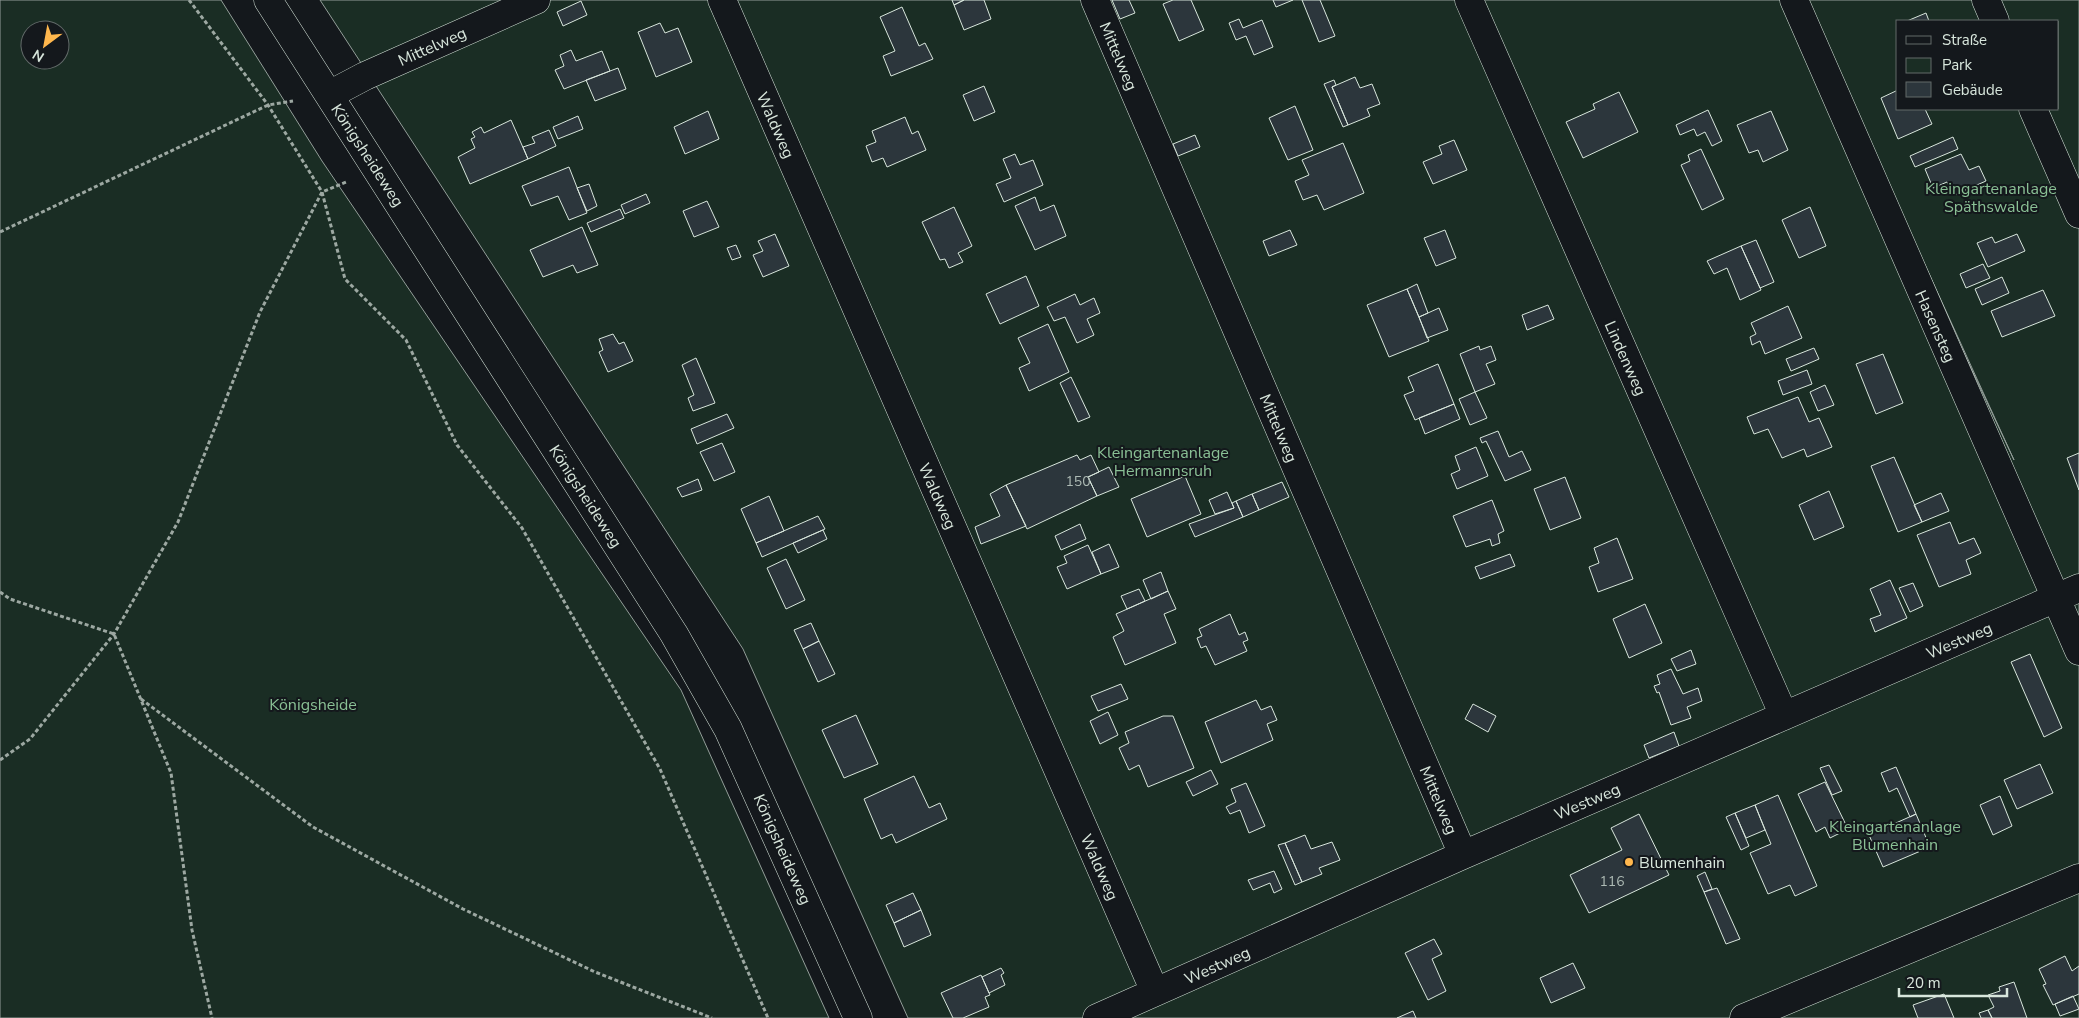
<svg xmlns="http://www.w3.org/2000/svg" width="2079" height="1018" font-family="'Nunito Sans',sans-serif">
	<rect width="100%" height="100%" fill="#14181c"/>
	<path fill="#1a2d24" stroke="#939e99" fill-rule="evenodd" d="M0,0H221L322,161L681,690L829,1018H0ZM30,30H60V60H30Z
		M320,0H1799L2014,460L1804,0H2079V1018H908L743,649ZM1898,21H2058V109H1898Z"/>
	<path fill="#2c363c" stroke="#d8e6dc" d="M952,0H964L954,5Z
		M964,0H984L991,19L964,30L954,5Z
		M1112,0H1129L1135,13L1120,19Z
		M1173,0H1191L1204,30L1179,41L1163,4Z
		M1273,0H1293L1276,7Z
		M1302,0H1320L1335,36L1319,42Z
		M581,1L587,15L563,26L557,12Z
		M902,7L919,46L925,43L933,59L891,76L883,56L895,51L880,17Z
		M1926,13L1929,21H1907Z
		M1239,19L1243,28L1262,20L1273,47L1254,55L1246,36L1236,40L1229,23Z
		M660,23L665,33L678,28L692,62L656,77L638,32Z
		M571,50L576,61L602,51L610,71L564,89L555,70L564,66L560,55Z
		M618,68L626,89L595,101L586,80Z
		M1355,77L1360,88L1372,84L1380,104L1367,109L1370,116L1348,125L1332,87Z
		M1334,80L1336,85L1332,87L1348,125L1343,127L1324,84Z
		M984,86L995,112L974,121L963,95Z
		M1898,90V109H1925L1932,124L1898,139L1881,98Z
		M1619,92L1638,132L1583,158L1566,122L1595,109L1593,104Z
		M1295,106L1313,150L1288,160L1269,118Z
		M1708,110L1722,141L1712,146L1705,132L1697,136L1694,129L1680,135L1676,125Z
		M708,111L719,139L685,154L674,127Z
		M1771,111L1788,150L1763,162L1758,150L1749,153L1737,125Z
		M578,116L583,129L558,139L553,127Z
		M905,117L912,134L918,131L926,150L887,167L883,158L872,162L866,146L876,142L872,131Z
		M511,120L528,159L470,184L458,157L475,148L471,139L475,137L472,132L481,127L484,133Z
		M549,130L556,146L528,159L523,147L535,143L532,137Z
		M1195,135L1200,147L1178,156L1173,144Z
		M1953,137L1958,149L1915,167L1910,156Z
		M1454,140L1467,170L1433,184L1423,162L1442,154L1439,146Z
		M1343,143L1364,193L1324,210L1317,195L1303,200L1295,181L1309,175L1302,160Z
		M1701,149L1724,199L1702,210L1681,165L1690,161L1688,155Z
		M1015,154L1020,165L1033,160L1043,185L1004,202L996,184L1011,178L1003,159Z
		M1961,154L1969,170L1979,166L1986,181L1954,195L1947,182L1933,188L1925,169Z
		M569,167L587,213L569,220L558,196L531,206L522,186Z
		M589,184L597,206L587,211L577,188Z
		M646,194L650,203L625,214L621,205Z
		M1035,197L1040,211L1054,205L1066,236L1035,250L1015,206Z
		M707,201L719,227L694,237L683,211Z
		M954,207L972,246L958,253L963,262L949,268L945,259L940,260L922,222Z
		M1810,207L1826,246L1799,258L1782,220Z
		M620,209L624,218L591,232L587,223Z
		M582,227L598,265L577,273L573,265L543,277L530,250Z
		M1290,230L1297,245L1269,256L1263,241Z
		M1445,230L1456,258L1436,266L1424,238Z
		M775,234L789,266L763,277L753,255L763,251L758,241Z
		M2017,234L2025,251L1988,267L1977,243L1992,237L1995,243Z
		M1756,240L1774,282L1760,288L1741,246Z
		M736,245L741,257L732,260L727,248Z
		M1741,246L1761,290L1740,300L1727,268L1714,274L1707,261Z
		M1983,264L1990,278L1966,288L1960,274Z
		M1026,276L1039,306L1000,324L986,294Z
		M2002,277L2009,293L1982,305L1975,289Z
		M1417,284L1428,313L1419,317L1407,289Z
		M1407,289L1429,341L1389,357L1367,305Z
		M2043,290L2055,316L2002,337L1991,311Z
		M1075,294L1080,305L1094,298L1100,313L1087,319L1094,335L1077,343L1065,317L1054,321L1047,307Z
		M1548,305L1554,319L1527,330L1522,315Z
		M1788,306L1802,338L1765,354L1760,341L1752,345L1750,337L1756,334L1751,323Z
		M1439,308L1448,330L1427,338L1419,317Z
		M1048,324L1069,372L1029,391L1019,368L1030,363L1018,338Z
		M613,334L619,344L624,342L633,361L608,372L599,352L603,350L599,339Z
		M1479,346L1480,350L1491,346L1496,360L1486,364L1495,384L1475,392L1460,354Z
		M1814,348L1819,359L1791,371L1786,359Z
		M1883,354L1903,403L1876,414L1856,364Z
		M696,358L715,403L693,411L688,398L694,395L682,365Z
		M1438,364L1454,404L1415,420L1404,395L1414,391L1408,377Z
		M1807,370L1812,384L1783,395L1778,381Z
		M1071,377L1090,417L1078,422L1060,383Z
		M1825,385L1834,405L1818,411L1810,392Z
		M1475,392L1487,418L1470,425L1459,399Z
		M1798,397L1809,422L1819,418L1832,447L1807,457L1804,449L1782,458L1768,429L1754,434L1747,417Z
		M1454,404L1460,419L1425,434L1419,418Z
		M727,414L734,428L697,444L691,429Z
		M1498,431L1509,457L1522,451L1531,470L1505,481L1486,441L1482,443L1480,438Z
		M722,443L735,472L714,481L700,452Z
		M1476,447L1488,476L1457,489L1451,474L1460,470L1455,456Z
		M2079,453V490L2067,458Z
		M1077,455L1080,460L1091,455L1099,472L1088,477L1097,496L1027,529L1006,485Z
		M1894,457L1922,522L1898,532L1871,466Z
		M1109,467L1119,487L1097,496L1088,477Z
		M1185,476L1201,514L1147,537L1131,499Z
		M1565,477L1581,518L1550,530L1534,489Z
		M698,479L702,490L682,497L677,488Z
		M1282,482L1289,497L1259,510L1252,494Z
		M1006,485L1026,526L981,544L975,527L1000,516L990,494Z
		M1829,491L1844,527L1814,540L1799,505Z
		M1227,492L1234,508L1215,514L1209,500Z
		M1941,493L1949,511L1922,522L1914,505Z
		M1252,494L1259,510L1243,517L1236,501Z
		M769,496L784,531L756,543L741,509Z
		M1492,500L1504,531L1498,534L1500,543L1492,546L1490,539L1466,547L1453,516Z
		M1236,501L1243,517L1195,537L1189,524L1234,508L1232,503Z
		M818,516L825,529L762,557L756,543Z
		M1950,522L1959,544L1974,538L1981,553L1966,560L1971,574L1939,587L1917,535Z
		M1080,524L1086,539L1061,550L1055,536Z
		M823,530L827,539L798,553L793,543Z
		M1617,538L1633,579L1598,592L1589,567L1599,563L1594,548Z
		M1109,544L1119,567L1101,574L1092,552Z
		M1088,545L1101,574L1067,589L1057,567L1067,563L1064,556Z
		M1510,554L1515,566L1480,579L1475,567Z
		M786,559L805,600L786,609L767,568Z
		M1161,572L1168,591L1151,599L1143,580Z
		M1890,580L1907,618L1875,632L1870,619L1881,615L1870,589Z
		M1913,583L1923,606L1910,612L1899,588Z
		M1139,589L1145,601L1127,609L1121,596Z
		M1168,591L1176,609L1164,614L1176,643L1125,665L1113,637L1124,631L1116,614Z
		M1645,604L1662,643L1629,658L1613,619Z
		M1230,614L1239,635L1245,632L1248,640L1243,642L1247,651L1215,665L1206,646L1201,648L1197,638L1202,636L1199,629Z
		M811,623L819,641L803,649L794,630Z
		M819,641L835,674L818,682L803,649Z
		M1691,650L1696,664L1677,671L1671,659Z
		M2030,654L2062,728L2044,737L2011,662Z
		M1671,669L1683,694L1698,688L1702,701L1687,707L1691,718L1671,725L1659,692L1657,693L1654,686L1660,684L1657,675Z
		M1121,684L1128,699L1098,711L1091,696Z
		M1256,700L1261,710L1271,706L1277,720L1267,724L1273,740L1221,763L1205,722Z
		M1473,704L1496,716L1488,732L1465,719Z
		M1108,712L1118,735L1100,744L1090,721Z
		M856,715L878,764L844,778L822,730Z
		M1163,716H1173L1194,768L1148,787L1139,765L1129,770L1119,748L1129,743L1125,732Z
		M1674,732L1679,746L1649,758L1644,745Z
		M2040,764L2053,793L2017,809L2004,780Z
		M1829,765L1842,791L1832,795L1820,768Z
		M1896,767L1916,814L1910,817L1897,788L1889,792L1881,773Z
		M1211,770L1218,784L1193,796L1186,782Z
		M914,776L929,808L940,803L947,819L896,843L892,834L881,839L864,799Z
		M1825,782L1848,829L1830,838L1825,827L1816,832L1798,794Z
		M1246,783L1265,826L1249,833L1240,810L1230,814L1226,807L1236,802L1231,789Z
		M1778,795L1817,886L1795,896L1790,885L1768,894L1750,853L1771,844L1755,805Z
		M2000,796L2012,826L1993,835L1980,805Z
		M1755,805L1765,830L1746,838L1735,813Z
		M1735,813L1749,846L1741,850L1726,817Z
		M1639,814L1669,875L1589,913L1570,875L1622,850L1611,828Z
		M1916,814L1930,847L1883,867L1869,835Z
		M1305,835L1311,849L1332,842L1340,860L1319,868L1322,874L1302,882L1285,843Z
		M1285,843L1302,882L1295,885L1278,845Z
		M1274,871L1282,889L1274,893L1270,883L1253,890L1248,880Z
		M1705,872L1712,889L1704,892L1697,876Z
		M1717,888L1740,939L1726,944L1704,892Z
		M913,893L921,910L894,923L886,905Z
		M921,910L931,935L904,947L894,923Z
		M1434,939L1442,954L1432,959L1446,991L1428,1000L1405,953Z
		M2065,956L2072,971L2079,966V994L2053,1005L2043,985L2046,984L2039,969Z
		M1573,963L1585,988L1551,1003L1540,978Z
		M1001,968L1004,973L1001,975L1005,985L989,993L982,977Z
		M981,975L990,995L985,997L989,1007L963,1018H953L941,993Z
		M2014,982L2027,1018H1992L1988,1010L1994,1007L1988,995L2000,991L1999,987Z
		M1944,994L1954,1018H1918L1913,1005Z
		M2073,996L2079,1009L2060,1016L2055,1004Z
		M1988,1010L1992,1018H1981L1979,1013Z
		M1413,1011L1416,1018H1397Z"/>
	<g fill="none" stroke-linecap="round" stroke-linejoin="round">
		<defs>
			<path id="minor" d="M268,0L674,634L728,729L858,1018
				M722,0L1155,992
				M1095,0L1463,855
				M1469,0L1784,716
				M1794,0L2079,651
				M1986,0L1995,21
				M329,95L365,76L536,0
				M2033,109L2079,214
				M1097,1018L1463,855L2079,588
				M1744,1018L2079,878"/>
		</defs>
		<use href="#minor" stroke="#d8e6dc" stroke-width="29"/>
		<path stroke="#9da8a2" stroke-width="3" stroke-dasharray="4 2.5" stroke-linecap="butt" d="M189,0L268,105L322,192L345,279L406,340L457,445L522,528L660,769L768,1018
			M0,232L268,105L293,101
			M0,592L10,599L114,634L171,773L192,930L212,1018
			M141,699L313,827L463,909L595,972L712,1018
			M0,760L30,739L114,634L178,522L260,312L322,192L346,182"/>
		<use href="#minor" stroke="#14181c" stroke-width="28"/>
	</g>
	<circle fill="#ffb74d" stroke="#14181c" stroke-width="2" cx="1629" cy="862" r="5"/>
	<g text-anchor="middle" stroke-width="4" stroke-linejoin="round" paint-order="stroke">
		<g font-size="14" fill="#adbab4">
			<text x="1078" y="486">150</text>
			<text x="1612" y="886">116</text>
		</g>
		<g font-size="16" fill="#d8e6dc" stroke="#14181c">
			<text transform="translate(432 46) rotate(-24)" y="6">Mittelweg</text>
			<text transform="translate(1119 56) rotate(67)" y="6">Mittelweg</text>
			<text transform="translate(776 125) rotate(66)" y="6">Waldweg</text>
			<text transform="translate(368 155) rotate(57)" y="6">Königsheideweg</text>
			<text transform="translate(1936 326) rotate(66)" y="6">Hasensteg</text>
			<text transform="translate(1626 358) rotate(66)" y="6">Lindenweg</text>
			<text transform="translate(1279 428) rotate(67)" y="6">Mittelweg</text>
			<text transform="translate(586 496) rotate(57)" y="6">Königsheideweg</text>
			<text transform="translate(938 496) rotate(66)" y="6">Waldweg</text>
			<text transform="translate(1959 640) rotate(-23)" y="6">Westweg</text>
			<text transform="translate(1439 800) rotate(67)" y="6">Mittelweg</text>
			<text transform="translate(1587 801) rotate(-23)" y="6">Westweg</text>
			<text transform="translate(783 849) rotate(66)" y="6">Königsheideweg</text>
			<text transform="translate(1100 867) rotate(66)" y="6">Waldweg</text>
			<text transform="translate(1217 965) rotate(-24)" y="6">Westweg</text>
		</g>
		<g font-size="16" fill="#8ac095" stroke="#14181c">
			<text x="1991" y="194">Kleingartenanlage<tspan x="1991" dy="18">Späthswalde</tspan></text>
			<text x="1163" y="458">Kleingartenanlage<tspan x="1163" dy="18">Hermannsruh</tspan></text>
			<text x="313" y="710">Königsheide</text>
			<text x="1895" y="832">Kleingartenanlage<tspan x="1895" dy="18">Blumenhain</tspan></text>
		</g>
		<g font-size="16" fill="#d8e6dc" stroke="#14181c" text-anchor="start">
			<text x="1639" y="868">Blumenhain</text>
		</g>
	</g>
	<rect x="1896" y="20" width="162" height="90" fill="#14181c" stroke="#626a69"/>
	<rect x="1906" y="36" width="25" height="8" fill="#14181c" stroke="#626a69"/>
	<text x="1942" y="45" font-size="15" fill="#d8e6dc">Straße</text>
	<rect x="1906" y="58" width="25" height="15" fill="#1a2d24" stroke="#626a69"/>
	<text x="1942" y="70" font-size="15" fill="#d8e6dc">Park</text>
	<rect x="1906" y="82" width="25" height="15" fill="#2c363c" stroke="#626a69"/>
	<text x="1942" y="95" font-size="15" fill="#d8e6dc">Gebäude</text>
	<g transform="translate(45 45) rotate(212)"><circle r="24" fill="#14181c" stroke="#626a69"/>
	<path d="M0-4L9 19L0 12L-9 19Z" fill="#ffb74d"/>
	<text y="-8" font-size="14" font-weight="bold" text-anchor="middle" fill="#d8e6dc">N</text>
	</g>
	<path d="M1899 988v8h108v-8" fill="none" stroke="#d8e6dc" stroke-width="2.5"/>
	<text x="1906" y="988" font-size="15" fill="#d8e6dc" stroke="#14181c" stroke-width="4" paint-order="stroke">20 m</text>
</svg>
